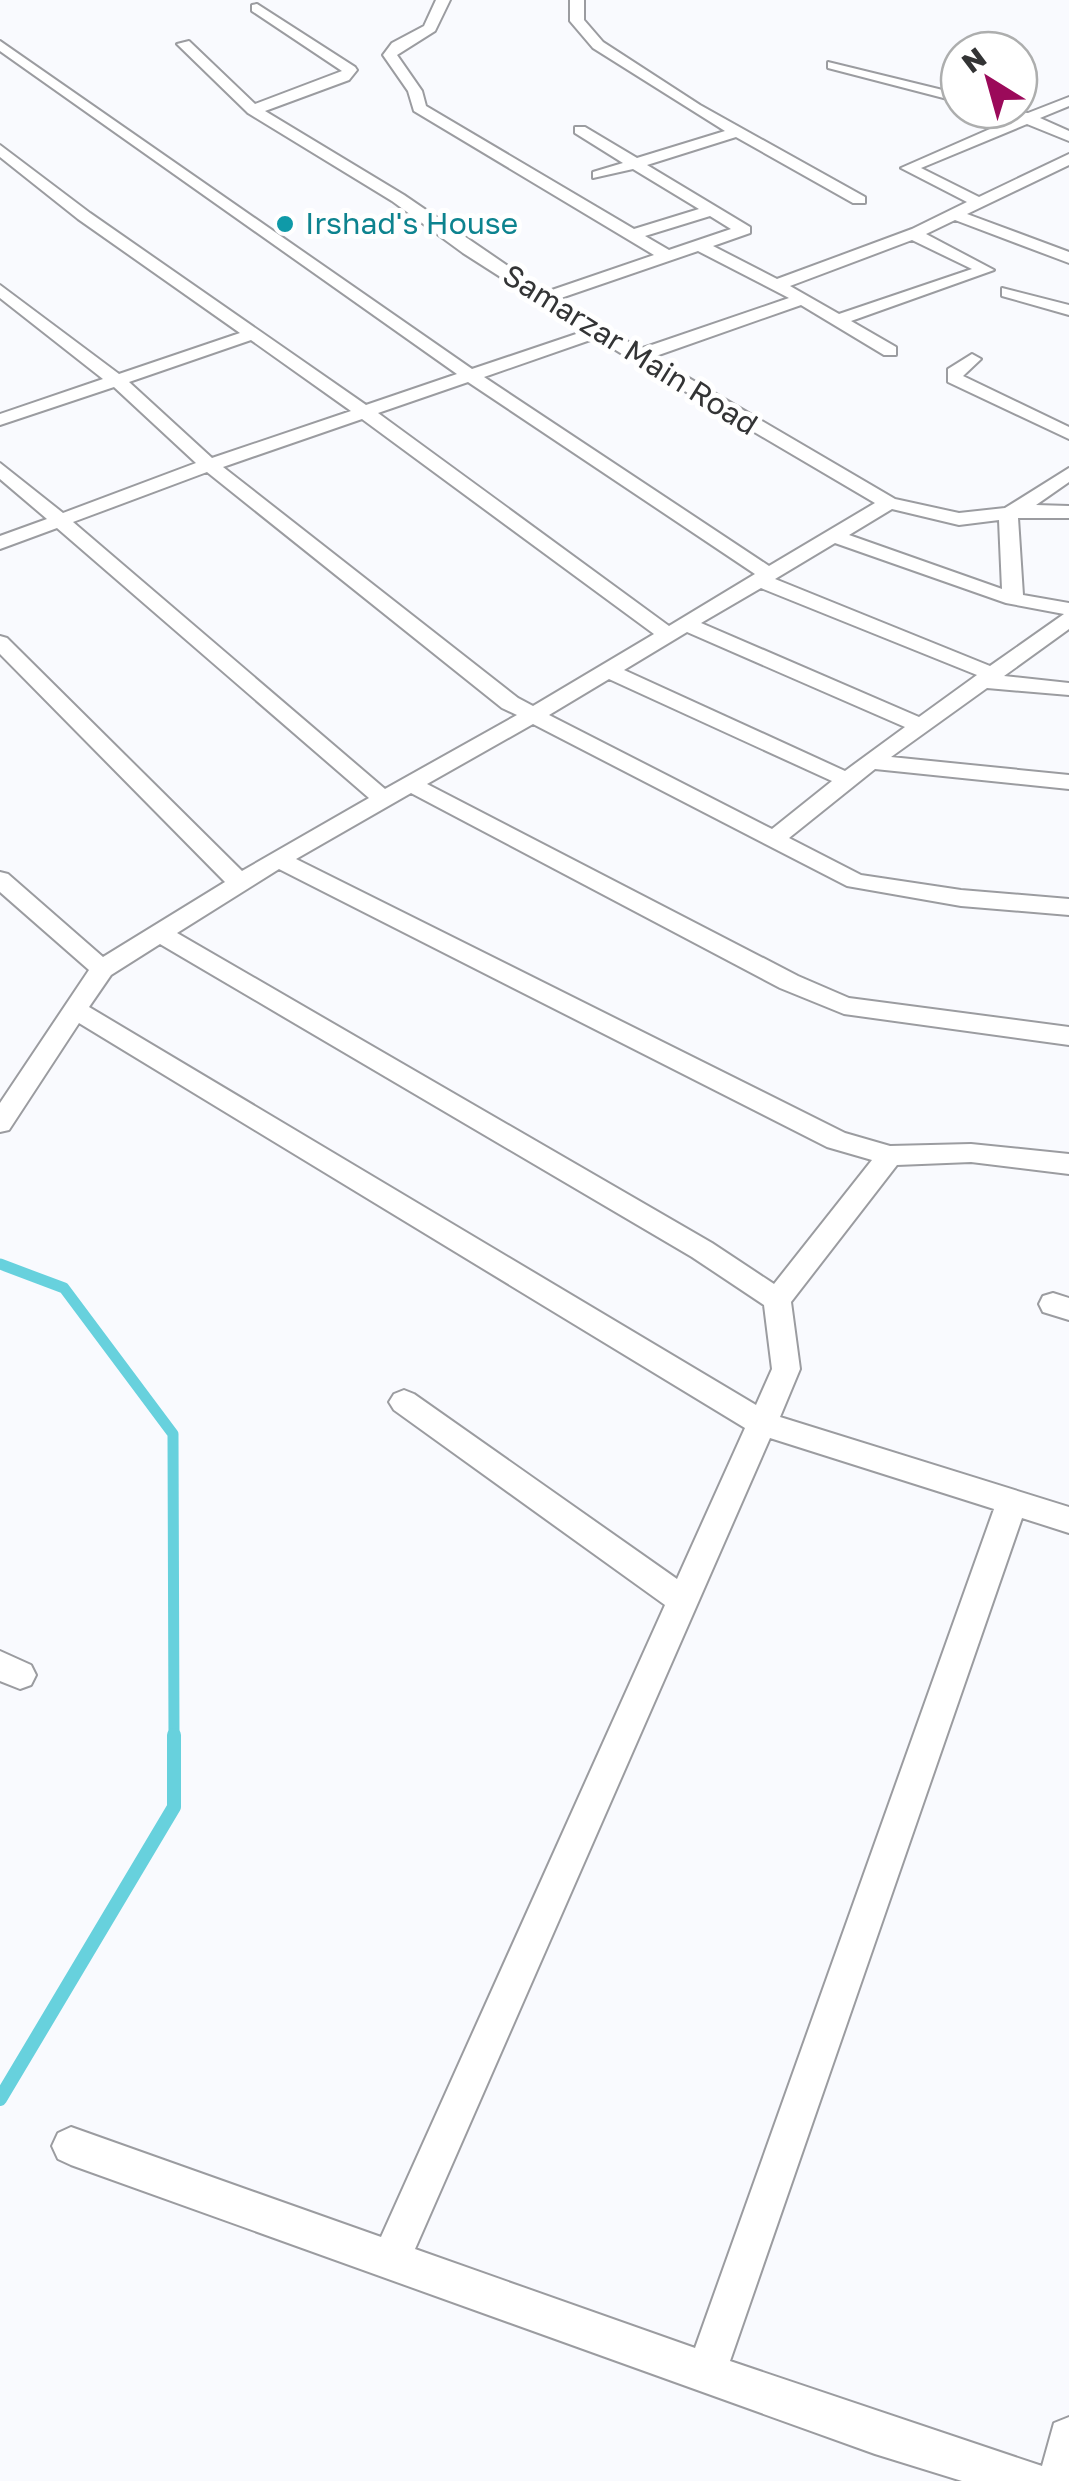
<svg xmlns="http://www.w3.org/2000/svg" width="1069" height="2481" font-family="'Golos Text',sans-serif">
	<rect width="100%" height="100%" fill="#f9fafe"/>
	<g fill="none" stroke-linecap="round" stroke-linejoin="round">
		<path stroke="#67d1dd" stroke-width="11" d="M0,1264L64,1288L173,1434L174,1738"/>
		<path stroke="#67d1dd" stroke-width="14" d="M0,2099L174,1807V1735"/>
		<defs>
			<path id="minor" d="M436,0H450L435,31L397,55L422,91L426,106L634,229L699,209L633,169L593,178V172L623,163L575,133V127H585L637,158L725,131L593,48L570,21V0H584V20L603,42L700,105L865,197V203H853L736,137L647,165L750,227V233L713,246L777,279L912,229L967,202L901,168L1015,118V112L1028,113L1069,97V106L1040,118L1069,131V141L1027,124L921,168L979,197L1069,154V165L967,214L1069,252V263L955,220L926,234L994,270L851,321L896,347V355H884L801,305L653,357L895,499L959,513L1005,508L1069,468V482L1036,505L1069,506V518H1018L1023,595L1069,603V629L1004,676L1069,683V695L987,688L891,757L1069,775V789L875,769L789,838L861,875L961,890L1069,899V915L961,906L847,886L533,724L427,784L798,976L849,998L1069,1027V1045L844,1014L780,988L411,793L296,859L845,1133L890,1146L971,1144L1069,1154V1174L971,1162L897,1165L791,1302L800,1369L780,1417L1069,1507V1533L1022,1518L730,2361L1042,2466L1054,2423L1069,2417V2481H962L875,2454L71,2165L58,2159L52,2146L58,2133L71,2127L381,2237L665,1605L394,1410L389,1402L394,1394L404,1390L414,1394L677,1579L745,1428L79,1023L9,1130L0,1132V1103L89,970L0,892V872L8,874L103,957L225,882L0,654V636L7,638L242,871L369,798L57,528L0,549V536L47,519L0,479V463L63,513L196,463L114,387L0,425V414L103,379L0,298V285L119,374L240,333L78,219L0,157V145L90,213L366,405L457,374L0,51V41L472,369L585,331L463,253L392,201L248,113L177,44L189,41L255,104L342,71L252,11V5L257,4L355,67L357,70L349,80L265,111L404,195L546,292L654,255L414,111L408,91L383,55L392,43L424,26ZM710,216L731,229L669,250L645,236ZM912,240L972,269L839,314L790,286ZM698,251L789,298L640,349L558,299ZM596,338L632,360L875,503L769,566L484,377ZM251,340L351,411L212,458L129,382ZM468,382L755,574L669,626L378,413ZM362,419L654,634L533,706L518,698L223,467ZM207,472L502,708L517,715L385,789L73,522ZM892,509L959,525L999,520L1002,589L849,535ZM835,543L1006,603L1064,614L990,666L775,579ZM761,588L977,675L919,717L701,623ZM687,632L905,727L845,771L624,670ZM609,679L832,781L772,829L549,715ZM279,869L827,1147L872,1160L774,1284L712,1243L177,933ZM160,944L692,1257L764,1305L772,1369L756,1405L89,1007L111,975ZM770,1438L994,1509L695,2348L415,2249Z
				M828,62L959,94V102L828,68Z
				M1002,288L1069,305V315L1002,296Z
				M972,354L981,359L963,376L1069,427V439L948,382V369Z
				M1053,1293L1069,1298V1320L1043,1312L1039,1304L1043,1296Z
				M0,1651L31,1665L36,1675L31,1685L20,1689L0,1681Z"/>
		</defs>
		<use href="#minor" stroke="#9b9ca0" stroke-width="4"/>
		<use href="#minor" fill="#fff" fill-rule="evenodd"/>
	</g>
	<circle fill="#0f9aa8" stroke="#fff" stroke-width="4" cx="285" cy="224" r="10"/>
	<g text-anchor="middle" stroke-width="10" stroke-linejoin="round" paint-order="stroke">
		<g font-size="30" fill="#0d838f" stroke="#fff" text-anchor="start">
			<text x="305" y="234">Irshad's House</text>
		</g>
		<g font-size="30" fill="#333435" stroke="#fff">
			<text transform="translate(630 350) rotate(32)" y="10">Samarzar Main Road</text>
		</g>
	</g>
	<g transform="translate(989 80) rotate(323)"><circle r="48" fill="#ffffff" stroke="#adaeae" stroke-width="2.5"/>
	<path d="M0-8L18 38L0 25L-18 38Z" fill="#9b0a5a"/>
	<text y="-15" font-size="28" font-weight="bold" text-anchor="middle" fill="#333435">N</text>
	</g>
</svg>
